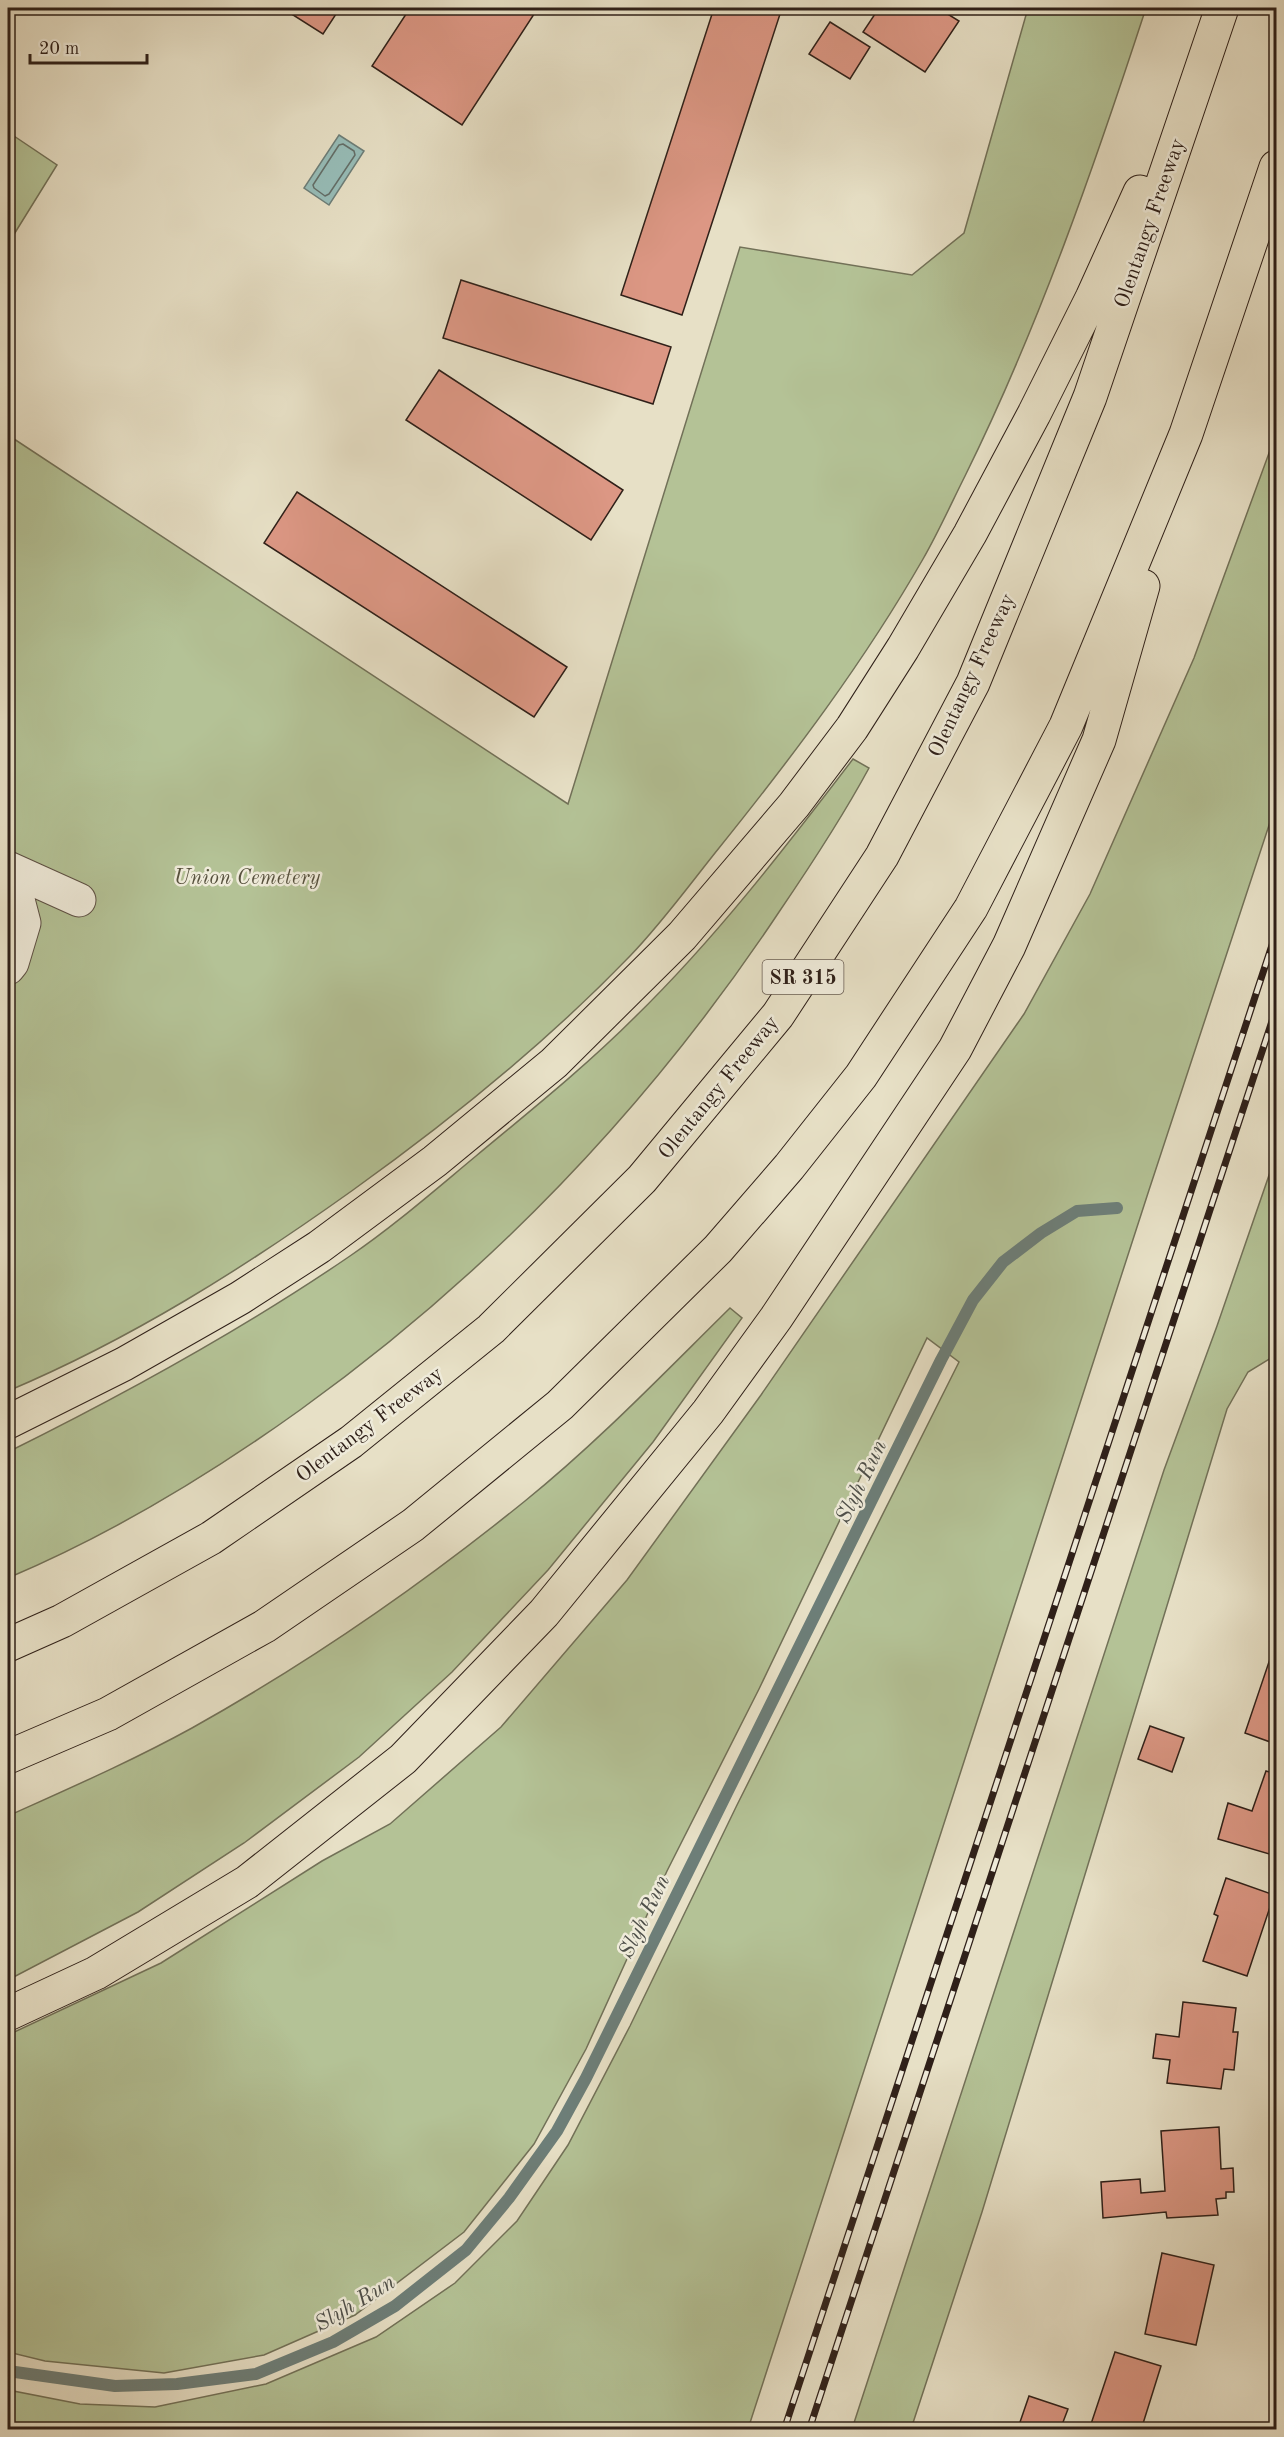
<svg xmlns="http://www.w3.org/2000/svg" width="1284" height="2437" font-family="'Old Standard TT',serif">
	<rect width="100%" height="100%" fill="#e7e0c6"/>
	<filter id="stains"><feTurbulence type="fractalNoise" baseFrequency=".00333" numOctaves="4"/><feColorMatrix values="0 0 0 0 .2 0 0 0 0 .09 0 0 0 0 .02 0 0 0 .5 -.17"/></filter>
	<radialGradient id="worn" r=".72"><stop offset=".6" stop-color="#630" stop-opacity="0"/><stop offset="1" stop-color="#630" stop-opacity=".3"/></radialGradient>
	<path fill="#b4c296" stroke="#727158" stroke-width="1.5" d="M1028,8H1146C1094,167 1039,326 965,476C951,504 938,533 923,559C864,662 793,756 719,848C690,884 662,923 630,956C546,1043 451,1120 353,1190C244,1268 131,1339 8,1391V435L568,804L740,247L912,275L964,233Z
		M8,132L57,165L8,244Z
		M1276,434V804L1149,1190L748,2429H8V2390L80,2404L155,2407L266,2384L376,2337L455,2283L517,2221L568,2145L630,2026L737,1805L959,1362L927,1338L759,1689L667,1871L586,2049L534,2144L464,2232L355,2315L264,2355L164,2373L45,2361L8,2352V2035L161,1963L322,1861L390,1824L501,1727L627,1580L761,1395L1024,1014L1090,894L1194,658Z
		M853,759L869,768C842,818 811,865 779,912C650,1106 489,1274 300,1410C208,1476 112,1534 8,1578V1452C125,1394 242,1330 350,1256C394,1226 435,1190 476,1156C530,1111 585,1067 635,1017C715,939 785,848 853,759Z
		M1276,1155V1355L1248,1372L1227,1409L982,2212L911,2429H852L1164,1470L1217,1326Z
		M730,1308L742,1318L653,1442L548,1570L452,1672L359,1757L244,1843L138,1912L8,1980V1816C70,1788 132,1761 192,1728C310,1662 420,1586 525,1501C598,1442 663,1374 730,1308Z"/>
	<path fill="#97bdb8" stroke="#6d7e78" stroke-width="1.5" d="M339,135L364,151L329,205L304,188Z"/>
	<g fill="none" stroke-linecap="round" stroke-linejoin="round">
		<path stroke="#636e68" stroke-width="1.5" d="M343,144L354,151L355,155L329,194L325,196L314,188L313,185L339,145Z"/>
		<path stroke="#6d7e78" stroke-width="12" d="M8,2371L115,2386L177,2384L256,2374L333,2342L395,2306L466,2250L509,2198L557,2131L586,2078L941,1360L973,1300L1003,1262L1041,1233L1077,1211L1117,1208"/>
	</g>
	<path fill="#dc9784" stroke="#2f2019" stroke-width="1.5" d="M282,8H340L323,34Z
		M410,8H538L462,125L372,66Z
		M714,8H782L682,315L621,295Z
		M879,8H938L959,21L925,72L863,32Z
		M830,22L870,47L850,79L809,54Z
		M461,280L671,347L653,404L443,338Z
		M439,370L623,490L591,540L406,420Z
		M297,492L567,667L534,717L264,543Z
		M1272,1653L1276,1655V1744L1245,1733Z
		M1150,1726L1184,1738L1172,1772L1138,1759Z
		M1266,1771L1276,1774V1856L1218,1839L1228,1803L1252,1811Z
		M1226,1878L1274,1895L1247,1976L1203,1961L1218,1916L1214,1914Z
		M1183,2002L1236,2008L1233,2032H1238L1234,2070L1224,2069L1221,2089L1167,2083L1170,2060L1153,2058L1156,2034L1179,2037Z
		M1219,2127L1221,2169L1233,2168L1234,2192H1226V2198L1216,2199L1218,2215L1167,2218L1166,2212L1103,2218L1101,2182L1140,2179L1141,2193L1165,2191L1161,2131Z
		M1162,2253L1214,2265L1196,2345L1145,2334Z
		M1115,2352L1161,2366L1141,2430H1098L1090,2427Z
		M1029,2396L1068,2409L1060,2430H1031L1019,2425Z"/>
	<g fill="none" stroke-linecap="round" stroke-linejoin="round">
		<defs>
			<path id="minor" d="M8,868L79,900
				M8,968L12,963L24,923L10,869"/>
			<path id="highway" d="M8,1422L124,1364L240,1298L319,1247L435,1161L554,1063L682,936L794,805L852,728L903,648L970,534L1034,414L1092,298L1140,192
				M8,1645L62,1621L211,1538L351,1442L491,1329L642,1179L778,1015L882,856L973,683L1090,397L1222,8
				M8,1757L108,1714L265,1626L413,1525L560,1405L718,1249L789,1167L861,1076L971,908L1066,726L1186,434L1276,167
				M8,2014L96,1973L247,1882L403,1759L544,1613L708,1412L776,1318L955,1049L1009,946L1099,740L1143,586"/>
		</defs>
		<use href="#minor" stroke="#5d5044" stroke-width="35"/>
		<use href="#highway" stroke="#2f2019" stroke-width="35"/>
		<use href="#minor" stroke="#efebda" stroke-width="33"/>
		<use href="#highway" stroke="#e7e0c6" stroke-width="33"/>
		<defs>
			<path id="rail" d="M784,2430L1276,933
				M809,2430L1276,1009"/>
		</defs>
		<use href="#rail" stroke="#2f2019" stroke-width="7"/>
		<use href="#rail" stroke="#efebda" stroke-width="4.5" stroke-dasharray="14" stroke-linecap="butt"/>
	</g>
	<g text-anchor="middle" stroke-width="5" stroke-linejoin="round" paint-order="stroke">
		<rect fill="#efebda" stroke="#695d53" stroke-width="1.5" x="762.5" y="960" width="81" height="34" rx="4.5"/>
		<g font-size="20" font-weight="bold" fill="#2f2019">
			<text x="803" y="984">SR 315</text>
		</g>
		<g font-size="21" fill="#2f2019" stroke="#efebda">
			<text transform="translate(1149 223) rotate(-71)" y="7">Olentangy Freeway</text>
			<text transform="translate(971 675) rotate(-65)" y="7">Olentangy Freeway</text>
			<text transform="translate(718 1087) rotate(-51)" y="7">Olentangy Freeway</text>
			<text transform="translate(369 1424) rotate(-37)" y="7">Olentangy Freeway</text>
		</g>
		<g font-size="21" font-style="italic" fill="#57513e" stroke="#efebda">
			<text x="247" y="884">Union Cemetery</text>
		</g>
		<g font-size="22" font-style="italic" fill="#4e4f49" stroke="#efebda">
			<text transform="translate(860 1481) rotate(-64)" y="8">Slyh Run</text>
			<text transform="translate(643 1916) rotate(-64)" y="8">Slyh Run</text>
			<text transform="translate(354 2302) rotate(-31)" y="8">Slyh Run</text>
		</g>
	</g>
	<rect width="1284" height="2437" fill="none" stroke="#e7e0c6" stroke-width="30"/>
	<rect x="9" y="9" width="1266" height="2419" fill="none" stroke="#2f2019" stroke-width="3"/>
	<rect x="15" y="15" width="1254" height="2407" fill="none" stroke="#2f2019" stroke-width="1.5"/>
	<path d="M30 54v9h117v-9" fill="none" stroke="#2f2019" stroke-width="3"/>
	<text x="39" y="54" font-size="18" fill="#2f2019" stroke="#efebda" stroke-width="4.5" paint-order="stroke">20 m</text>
	<rect width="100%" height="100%" filter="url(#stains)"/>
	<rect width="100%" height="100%" fill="url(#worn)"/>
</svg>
